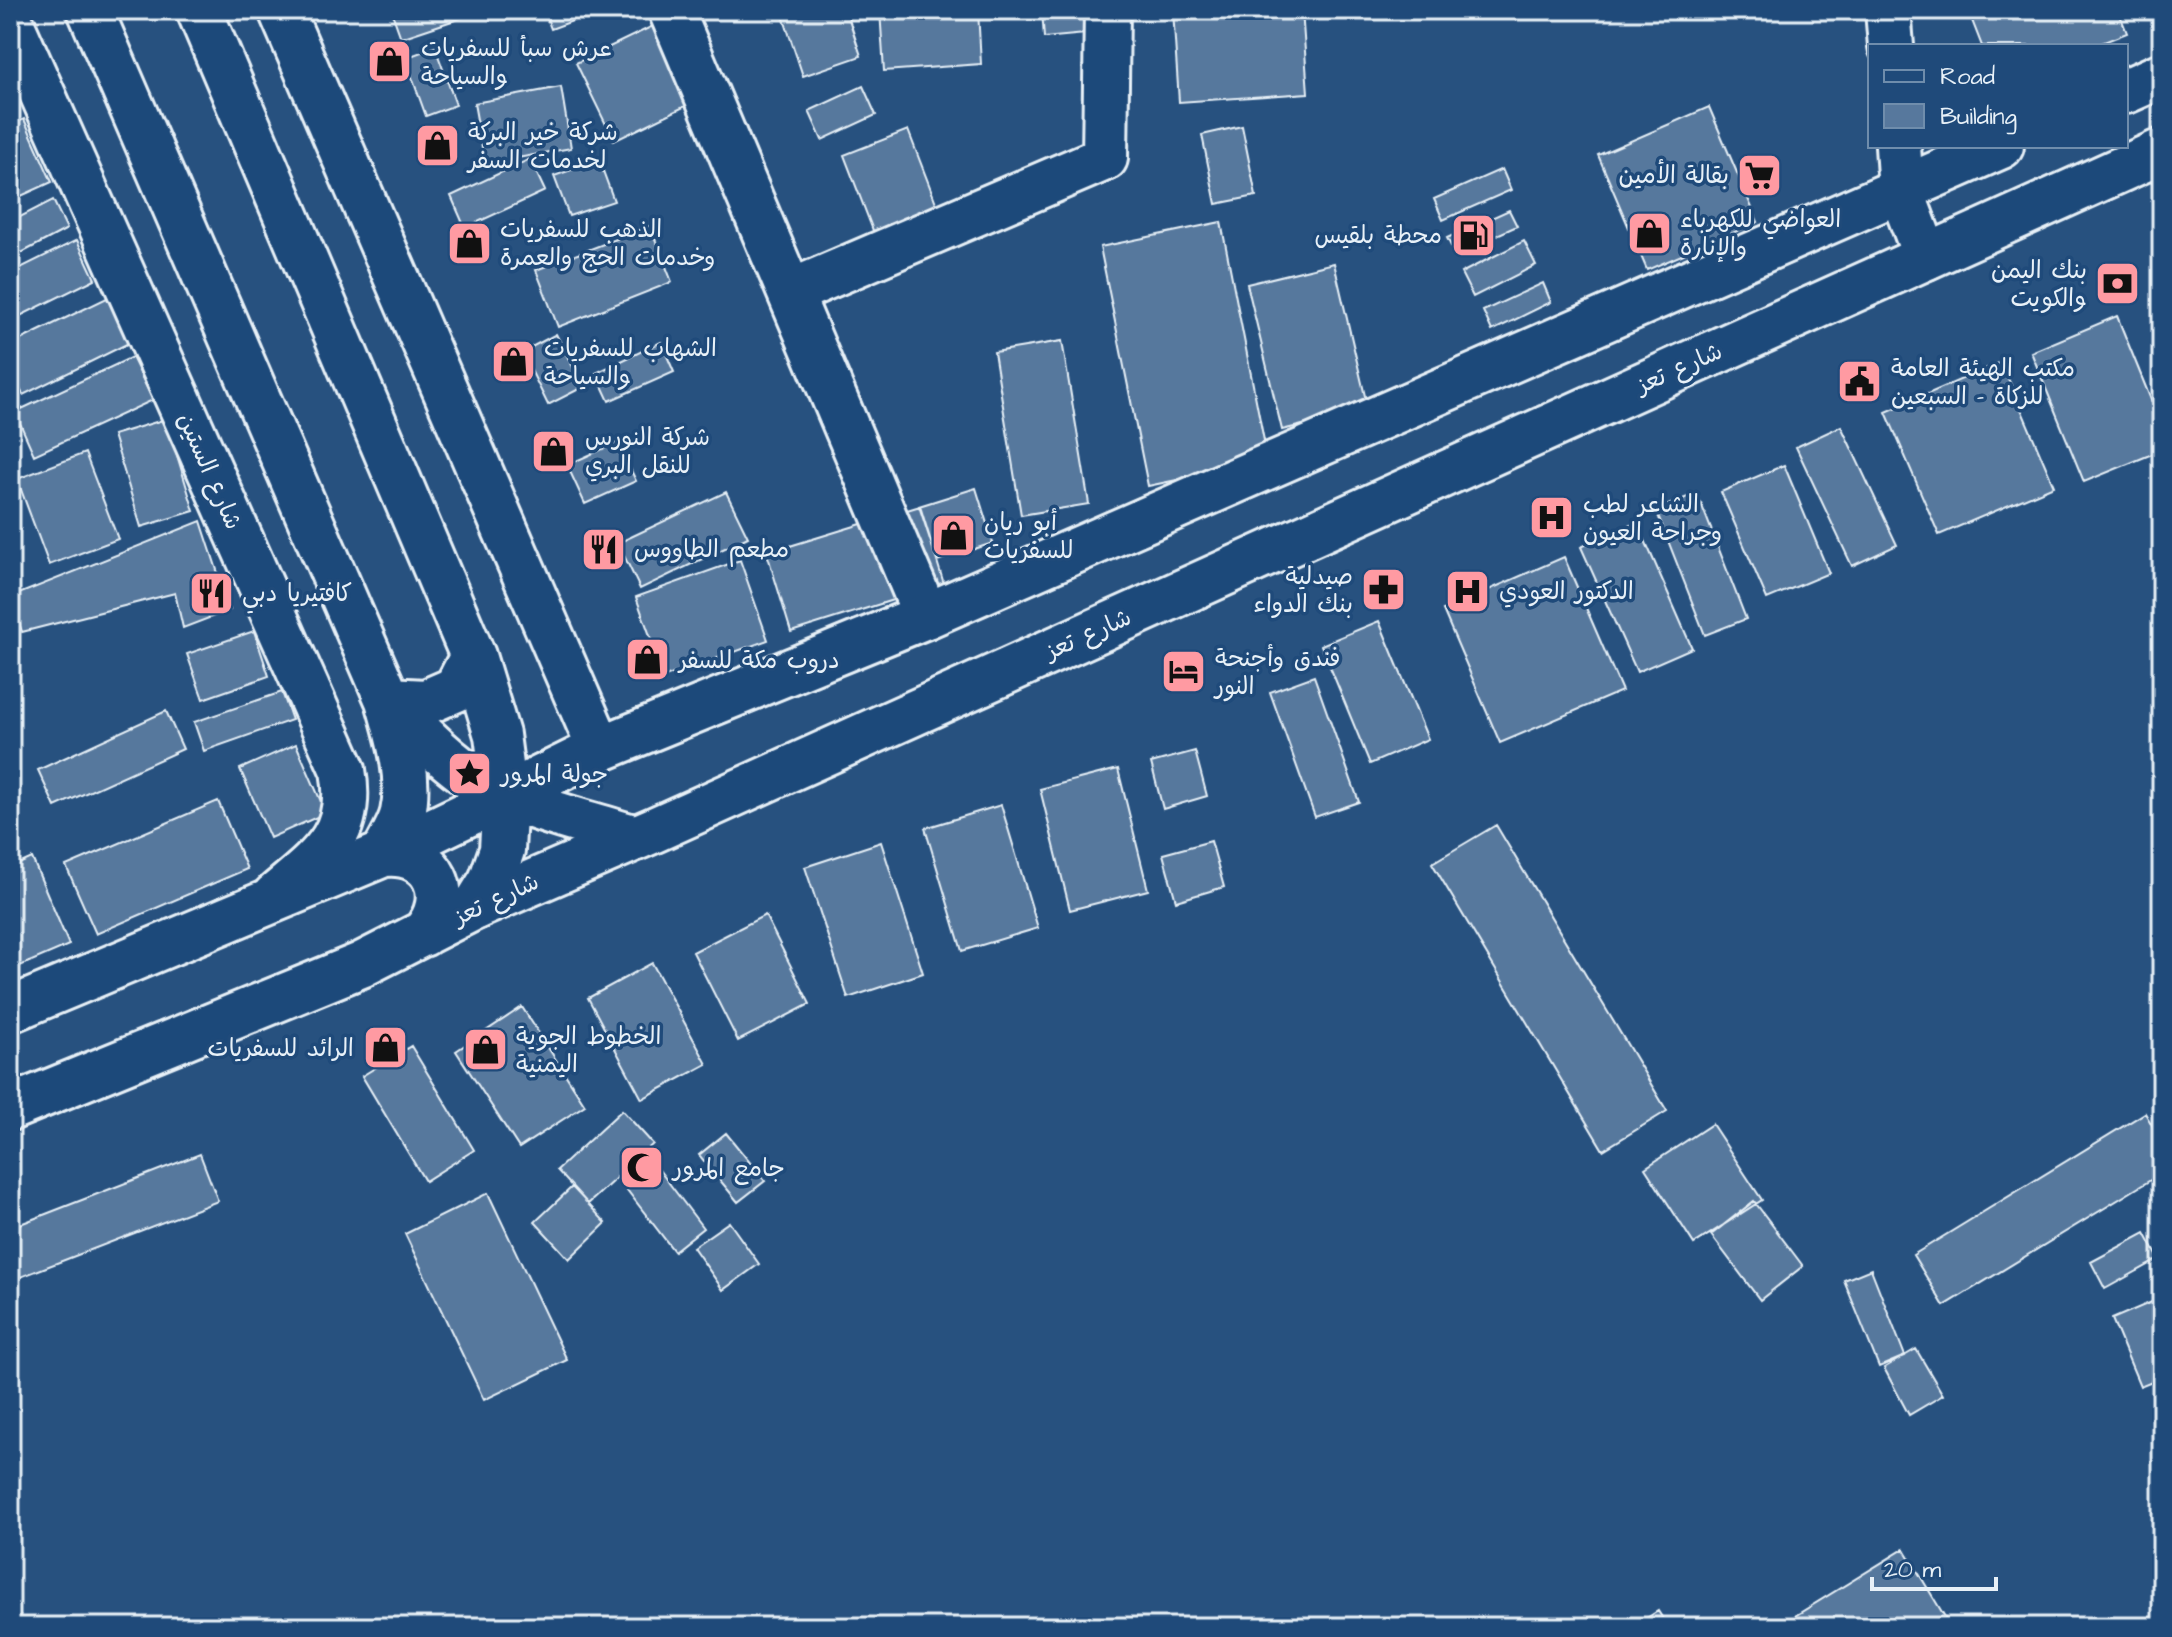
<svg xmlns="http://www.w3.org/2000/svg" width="2172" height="1637" font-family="'Architects Daughter','Playpen Sans Arabic',sans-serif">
	<rect width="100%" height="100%" fill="#27517f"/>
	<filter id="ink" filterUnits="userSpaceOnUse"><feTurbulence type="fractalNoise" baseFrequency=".0125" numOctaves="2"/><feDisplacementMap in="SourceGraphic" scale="16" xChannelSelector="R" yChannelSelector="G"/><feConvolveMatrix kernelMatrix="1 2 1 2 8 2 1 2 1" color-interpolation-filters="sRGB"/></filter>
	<g filter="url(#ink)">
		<path fill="#57789d" stroke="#e8f1f8" stroke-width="2" d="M391,10H462L464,17L401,38Z
			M544,10H602L551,29Z
			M781,10H846L861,56L803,76Z
			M880,10H978L981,64L884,71Z
			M1042,10H1115L1117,31L1044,38Z
			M1173,10H1302L1308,93L1179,102Z
			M1968,10H2118L2127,33L2094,46H1982Z
			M657,24L694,102L614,141L576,63Z
			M435,47L456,105L426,116L405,58Z
			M863,86L876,115L822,140L809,111Z
			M561,87L571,148L485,164L474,103Z
			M1709,107L1758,222L1647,270L1598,155Z
			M24,119L52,182L10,201V126Z
			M1242,126L1256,196L1216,204L1202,135Z
			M908,130L948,234L884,259L844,155Z
			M530,159L545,191L465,228L451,196Z
			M599,160L614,201L569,216L554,176Z
			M1502,169L1511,190L1443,220L1434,199Z
			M53,200L67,229L10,259V222Z
			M1509,210L1517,226L1455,254L1447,238Z
			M1221,222L1268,461L1148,486L1100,247Z
			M650,226L672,282L558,327L536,270Z
			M77,240L95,279L10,321V273Z
			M1524,241L1536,265L1473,297L1461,273Z
			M1334,263L1368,409L1282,430L1247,284Z
			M1543,283L1551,302L1492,331L1483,311Z
			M113,295L135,340L23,395L10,369V345Z
			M2117,316L2162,427V450L2084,482L2031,352Z
			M556,334L583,387L548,405L522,352Z
			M1062,341L1089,504L1021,515L994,352Z
			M661,342L674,372L609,401L596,373Z
			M132,357L153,400L34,455L15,412Z
			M2001,362L2054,486L1939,535L1886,412Z
			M166,419L194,511L141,527L113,435Z
			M1841,426L1897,545L1852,566L1796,447Z
			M618,442L636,481L585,504L567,465Z
			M85,453L118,539L49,565L17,479Z
			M1784,465L1829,573L1767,599L1721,492Z
			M976,488L993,543L937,561L919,506Z
			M726,492L748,537L640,589L618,543Z
			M1697,493L1746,619L1705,635L1656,510Z
			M920,506L944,584L791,632L767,553Z
			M201,521L230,610L183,628L175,593L22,632L11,597Z
			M1637,522L1692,648L1637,672L1581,547Z
			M1564,557L1622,691L1500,743L1443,610Z
			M740,560L768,640L665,677L636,597Z
			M1379,621L1428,739L1370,764L1321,645Z
			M254,631L269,676L203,699L187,654Z
			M1314,676L1359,802L1315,817L1270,692Z
			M282,692L292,720L204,751L194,722Z
			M166,711L183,749L55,807L38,770Z
			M296,744L326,813L270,838L240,769Z
			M1195,751L1207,796L1163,809L1151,763Z
			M1118,769L1148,890L1070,910L1040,789Z
			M218,801L247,869L96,934L66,866Z
			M1001,805L1038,928L962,951L925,828Z
			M1496,825L1667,1111L1603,1150L1432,863Z
			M1211,841L1224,887L1176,901L1163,854Z
			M881,842L923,973L848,998L805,867Z
			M32,858L69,945L13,969L10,963V868Z
			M765,915L810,1004L738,1041L693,952Z
			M652,963L707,1064L642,1099L588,998Z
			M522,1007L585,1105L519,1148L456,1051Z
			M411,1046L474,1150L425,1181L362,1076Z
			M622,1110L653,1144L588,1204L557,1170Z
			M2145,1113L2162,1142V1173L1944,1306L1913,1255Z
			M1712,1124L1762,1200L1694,1244L1645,1168Z
			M726,1133L765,1181L738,1202L699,1155Z
			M200,1154L218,1201L10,1281V1228Z
			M647,1154L703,1228L674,1251L617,1177Z
			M572,1187L606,1223L569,1259L535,1222Z
			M488,1193L567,1360L484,1400L405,1234Z
			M1754,1201L1803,1266L1760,1300L1711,1235Z
			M729,1222L759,1264L723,1290L693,1247Z
			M2145,1233L2159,1259L2105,1289L2091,1262Z
			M1871,1269L1905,1356L1879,1367L1844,1280Z
			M2161,1298L2162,1377L2140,1386L2112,1319Z
			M1916,1349L1943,1395L1909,1415L1884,1368Z
			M10,1481L17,1496L10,1499Z
			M1904,1549L1951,1627H1777Z
			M1658,1611L1668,1627H1633Z"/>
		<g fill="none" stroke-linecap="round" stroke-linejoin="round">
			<defs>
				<path id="minor" d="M671,10L926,616
					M1888,10L1891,46
					M1898,146L1901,191L1926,257
					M791,292L1105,158L1107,10"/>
				<path id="major" d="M281,10L600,749
					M10,21L343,770C355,835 320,858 275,896
					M2126,91L2162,75
					M505,796L600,749L926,616L2001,146
					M475,907L654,830L2162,151"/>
				<path id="highway" d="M90,10L388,700C398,736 411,776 403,813C400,827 390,841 384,854
					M388,700L426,702L456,689L473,656
					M390,702C414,727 438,753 466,773C514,807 577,819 632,837
					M384,854C434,849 456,897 423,934
					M10,1010L384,854L505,796
					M10,1108L361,965L475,907L491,881L502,850L505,796L497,735L473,656L199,10"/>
			</defs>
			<use href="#minor" stroke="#e8f1f8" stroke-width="50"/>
			<use href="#major" stroke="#e8f1f8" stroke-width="50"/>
			<use href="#highway" stroke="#e8f1f8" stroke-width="50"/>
			<use href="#minor" stroke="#1f4a7a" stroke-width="44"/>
			<use href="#major" stroke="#1f4a7a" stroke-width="44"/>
			<use href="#highway" stroke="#1f4a7a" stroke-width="44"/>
		</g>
	</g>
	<defs>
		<symbol id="shop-square" viewBox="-11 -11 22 22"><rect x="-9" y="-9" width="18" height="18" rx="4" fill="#ff9aa2" stroke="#1f4a7a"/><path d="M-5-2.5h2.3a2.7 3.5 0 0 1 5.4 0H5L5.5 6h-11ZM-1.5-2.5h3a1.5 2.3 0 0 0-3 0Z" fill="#111"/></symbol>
		<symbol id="supermarket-square" viewBox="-11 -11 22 22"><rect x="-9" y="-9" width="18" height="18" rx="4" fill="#ff9aa2" stroke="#1f4a7a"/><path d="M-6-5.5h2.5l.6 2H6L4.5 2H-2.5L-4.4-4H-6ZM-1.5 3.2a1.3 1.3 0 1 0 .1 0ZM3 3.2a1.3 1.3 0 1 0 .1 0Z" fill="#111"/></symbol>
		<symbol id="fuel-square" viewBox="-11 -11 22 22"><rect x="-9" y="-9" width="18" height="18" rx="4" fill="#ff9aa2" stroke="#1f4a7a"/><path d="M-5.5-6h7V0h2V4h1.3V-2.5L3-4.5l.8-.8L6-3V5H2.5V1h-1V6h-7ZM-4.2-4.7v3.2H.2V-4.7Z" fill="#111"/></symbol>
		<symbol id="bank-square" viewBox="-11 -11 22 22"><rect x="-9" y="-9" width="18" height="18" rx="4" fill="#ff9aa2" stroke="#1f4a7a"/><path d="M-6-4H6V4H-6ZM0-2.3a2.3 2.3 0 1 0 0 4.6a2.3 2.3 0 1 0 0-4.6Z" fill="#111"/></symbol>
		<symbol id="civic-square" viewBox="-11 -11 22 22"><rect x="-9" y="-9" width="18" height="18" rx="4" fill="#ff9aa2" stroke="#1f4a7a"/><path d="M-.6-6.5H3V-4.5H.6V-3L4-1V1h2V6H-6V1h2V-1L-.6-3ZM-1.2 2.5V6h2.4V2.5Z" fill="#111"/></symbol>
		<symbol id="hospital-square" viewBox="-11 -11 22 22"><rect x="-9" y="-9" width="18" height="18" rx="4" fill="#ff9aa2" stroke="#1f4a7a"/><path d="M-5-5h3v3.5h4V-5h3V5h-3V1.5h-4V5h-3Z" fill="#111"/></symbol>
		<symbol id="restaurant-square" viewBox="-11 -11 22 22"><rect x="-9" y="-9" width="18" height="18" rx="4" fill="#ff9aa2" stroke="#1f4a7a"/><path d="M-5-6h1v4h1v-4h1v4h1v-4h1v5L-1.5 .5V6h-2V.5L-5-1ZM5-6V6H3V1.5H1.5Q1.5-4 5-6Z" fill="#111"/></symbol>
		<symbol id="pharmacy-square" viewBox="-11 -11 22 22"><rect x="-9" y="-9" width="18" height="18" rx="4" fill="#ff9aa2" stroke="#1f4a7a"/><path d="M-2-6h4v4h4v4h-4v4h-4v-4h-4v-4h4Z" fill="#111"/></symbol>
		<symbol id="hotel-square" viewBox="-11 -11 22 22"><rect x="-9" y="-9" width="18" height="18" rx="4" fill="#ff9aa2" stroke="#1f4a7a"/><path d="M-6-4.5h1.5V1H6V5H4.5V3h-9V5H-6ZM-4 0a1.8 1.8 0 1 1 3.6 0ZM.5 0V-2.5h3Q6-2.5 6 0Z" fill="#111"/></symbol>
		<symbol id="sight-square" viewBox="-11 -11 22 22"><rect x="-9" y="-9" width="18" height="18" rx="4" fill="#ff9aa2" stroke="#1f4a7a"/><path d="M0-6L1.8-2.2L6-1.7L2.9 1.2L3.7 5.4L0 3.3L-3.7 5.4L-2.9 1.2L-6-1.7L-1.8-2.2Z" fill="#111"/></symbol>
		<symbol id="mosque-square" viewBox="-11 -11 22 22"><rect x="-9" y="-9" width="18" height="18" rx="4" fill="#ff9aa2" stroke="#1f4a7a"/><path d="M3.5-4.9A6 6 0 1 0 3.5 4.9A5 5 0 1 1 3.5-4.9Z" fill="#111"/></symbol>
	</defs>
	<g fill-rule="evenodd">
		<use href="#shop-square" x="364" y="36" width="51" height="51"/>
		<use href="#shop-square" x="412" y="120" width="51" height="51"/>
		<use href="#supermarket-square" x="1734" y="150" width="51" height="51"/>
		<use href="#shop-square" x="1624" y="208" width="51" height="51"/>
		<use href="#fuel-square" x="1448" y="210" width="51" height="51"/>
		<use href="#shop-square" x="444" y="218" width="51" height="51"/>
		<use href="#bank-square" x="2092" y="258" width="51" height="51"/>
		<use href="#shop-square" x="488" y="336" width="51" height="51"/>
		<use href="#civic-square" x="1834" y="356" width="51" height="51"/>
		<use href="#shop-square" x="528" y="426" width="51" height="51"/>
		<use href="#hospital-square" x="1526" y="492" width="51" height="51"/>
		<use href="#shop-square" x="928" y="510" width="51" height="51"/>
		<use href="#restaurant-square" x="578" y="524" width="51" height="51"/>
		<use href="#pharmacy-square" x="1358" y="564" width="51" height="51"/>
		<use href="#hospital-square" x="1442" y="566" width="51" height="51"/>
		<use href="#restaurant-square" x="186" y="568" width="51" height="51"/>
		<use href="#shop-square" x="622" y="634" width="51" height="51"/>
		<use href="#hotel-square" x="1158" y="646" width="51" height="51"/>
		<use href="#sight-square" x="444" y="748" width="51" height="51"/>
		<use href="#shop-square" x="360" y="1022" width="51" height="51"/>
		<use href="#shop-square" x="460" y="1024" width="51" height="51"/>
		<use href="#mosque-square" x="616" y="1142" width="51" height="51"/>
	</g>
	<g text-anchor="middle" stroke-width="7" stroke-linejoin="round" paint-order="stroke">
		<g font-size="24" fill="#e8f1f8" stroke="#1f4a7a" text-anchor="start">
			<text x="421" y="56">عرش سبأ للسفريات<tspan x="421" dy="28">والسياحة</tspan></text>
			<text x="468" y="140">شركة خير البركة<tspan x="468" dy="28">لخدمات السفر</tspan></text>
			<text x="1729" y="183" text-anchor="end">بقالة الأمين</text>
			<text x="1680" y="227">العواضي للكهرباء<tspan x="1680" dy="28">والإنارة</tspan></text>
			<text x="500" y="237">الذهب للسفريات<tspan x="500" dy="28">وخدمات الحج والعمرة</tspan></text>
			<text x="1442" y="243" text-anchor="end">محطة بلقيس</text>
			<text x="2087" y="278" text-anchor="end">بنك اليمن<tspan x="2087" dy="28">والكويت</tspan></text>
			<text x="544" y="356">الشهاب للسفريات<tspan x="544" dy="28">والسياحة</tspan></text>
			<text x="1891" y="376">مكتب الهيئة العامة<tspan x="1891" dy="28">للزكاة - السبعين</tspan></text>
			<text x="585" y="445">شركة النورس<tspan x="585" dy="28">للنقل البري</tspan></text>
			<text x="1583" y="512">الشاعر لطب<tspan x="1583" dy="28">وجراحة العيون</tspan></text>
			<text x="984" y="530">أبو ريان<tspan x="984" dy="28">للسفريات</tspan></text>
			<text x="634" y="557">مطعم الطاووس</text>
			<text x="1353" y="584" text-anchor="end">صيدلية<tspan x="1353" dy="28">بنك الدواء</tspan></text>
			<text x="1499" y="599">الدكتور العودي</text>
			<text x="242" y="601">كافتيريا دبي</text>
			<text x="1215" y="666">فندق وأجنحة<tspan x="1215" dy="28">النور</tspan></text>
			<text x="679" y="668">دروب مكة للسفر</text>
			<text x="501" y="782">جولة المرور</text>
			<text x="516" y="1044">الخطوط الجوية<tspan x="516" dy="28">اليمنية</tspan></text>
			<text x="354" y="1056" text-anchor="end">الرائد للسفريات</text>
			<text x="673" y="1176">جامع المرور</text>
		</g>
		<g font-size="24" fill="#e8f1f8" stroke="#1f4a7a">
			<text transform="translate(1679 368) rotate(-24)" y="8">شارع تعز</text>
			<text transform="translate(210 471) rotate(66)" y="8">شارع الستين</text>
			<text transform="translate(1088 634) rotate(-24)" y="8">شارع تعز</text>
			<text transform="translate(496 899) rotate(-25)" y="8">شارع تعز</text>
		</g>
	</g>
	<rect width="2172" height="1637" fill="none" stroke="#1f4a7a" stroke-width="40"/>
	<rect x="20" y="20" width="2132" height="1597" fill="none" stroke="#e8f1f8" stroke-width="3" filter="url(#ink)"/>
	<rect x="1868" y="44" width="260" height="104" fill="#1f4a7a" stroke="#6f8dac" stroke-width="2"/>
	<rect x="1884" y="70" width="40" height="12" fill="#1f4a7a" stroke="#6f8dac" stroke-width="2"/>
	<text x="1940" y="84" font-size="24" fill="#e8f1f8">Road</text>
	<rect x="1884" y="104" width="40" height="24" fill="#57789d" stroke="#6f8dac" stroke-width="2"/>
	<text x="1940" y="124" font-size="24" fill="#e8f1f8">Building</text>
	<path d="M1872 1577v12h124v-12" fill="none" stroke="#e8f1f8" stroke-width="4"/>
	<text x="1884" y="1577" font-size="24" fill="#e8f1f8" stroke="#1f4a7a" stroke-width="6" paint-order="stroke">20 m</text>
</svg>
